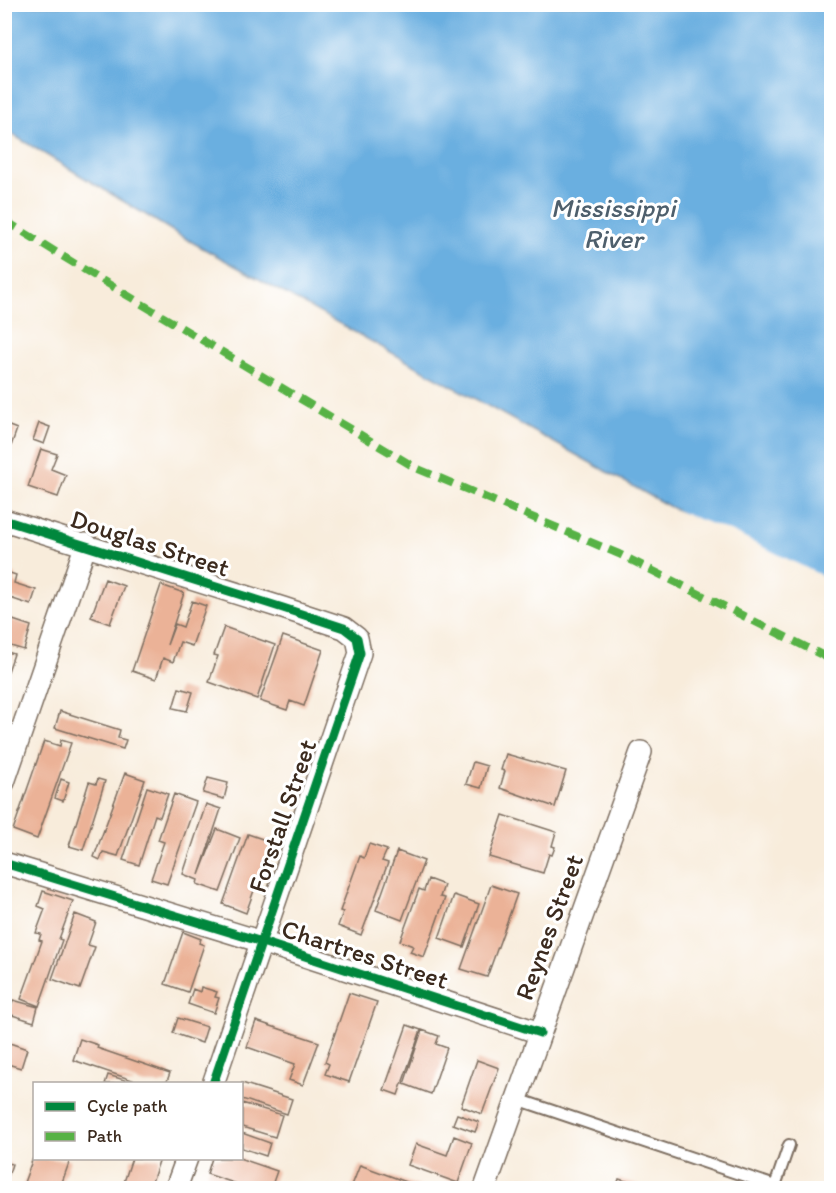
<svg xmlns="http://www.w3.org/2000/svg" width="836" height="1193" font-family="Itim,sans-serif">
	<rect width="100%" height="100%" fill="#fff"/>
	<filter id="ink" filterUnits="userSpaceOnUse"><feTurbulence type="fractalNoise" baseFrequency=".0167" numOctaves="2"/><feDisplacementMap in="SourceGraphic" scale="12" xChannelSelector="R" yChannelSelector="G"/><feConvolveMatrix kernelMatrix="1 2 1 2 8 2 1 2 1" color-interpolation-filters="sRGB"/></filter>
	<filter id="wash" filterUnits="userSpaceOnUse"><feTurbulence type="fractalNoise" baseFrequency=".008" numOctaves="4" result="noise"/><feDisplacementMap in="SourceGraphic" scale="24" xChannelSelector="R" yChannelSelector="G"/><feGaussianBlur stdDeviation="1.35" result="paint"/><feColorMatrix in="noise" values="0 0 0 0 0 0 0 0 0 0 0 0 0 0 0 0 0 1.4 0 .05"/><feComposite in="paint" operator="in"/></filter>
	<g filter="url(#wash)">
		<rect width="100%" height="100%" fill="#f8ecdb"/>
		<path fill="#6aafe0" stroke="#526c7f" stroke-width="1.5" d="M5,5H831V594L692,519L181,236L5,130Z"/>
		<path fill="#f8ecdb" d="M657,503L730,531L831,580L832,597Z"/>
		<g id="blocks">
			<path fill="#ebb297" d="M39,423L50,427L44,444L33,440Z
				M4,424L17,429L5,463H4Z
				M41,449L57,454L51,469L66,475L58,497L28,487Z
				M4,571L16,575L14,583L36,590L31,605L4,596Z
				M105,579L124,586L110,624L91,617Z
				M161,585L184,593L167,645L175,624L183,627L192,601L206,606L192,646L180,642L173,662L163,658L156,679L132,671Z
				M4,617L31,626L24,650L4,644Z
				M224,627L275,645L257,699L209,682L218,656L214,655Z
				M283,636L323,650L304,706L290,701L287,710L260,701Z
				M4,651L14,654L5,680H4Z
				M179,688L193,692L187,711L173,708Z
				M60,711L120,730L118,738L126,740L123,749L55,728Z
				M61,740L71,743L37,839L13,830L44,741L60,746Z
				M506,754L566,771L555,807L500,788L505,771L501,770Z
				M473,762L487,766L481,788L466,784Z
				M125,773L145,780L118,856L103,852L100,860L94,857Z
				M208,778L228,783L224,799L203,793Z
				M61,779L69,782L63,801L55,798Z
				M98,779L105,781L83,850L69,846L89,782L96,784Z
				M147,787L168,794L160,817L155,815L139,865L123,860Z
				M174,794L196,802L167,884L151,879L164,842L158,840Z
				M206,804L221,809L199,875L217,829L240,838L220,892L197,884L198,880L183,874Z
				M503,815L556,832L552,846L555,847L552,855L549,854L543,873L489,857Z
				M248,834L271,842L246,913L223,904Z
				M369,844L387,850L382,861L388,863L361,935L338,926L343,912L340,911L360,856L364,858Z
				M397,851L424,861L402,920L376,910Z
				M428,879L444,885L440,897L445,898L424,957L410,952L413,946L400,941L419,889L424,891Z
				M491,885L517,894L487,977L461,969Z
				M43,891L73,901L59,939L62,940L39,1006L21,999L42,941L39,940L41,934L36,933L45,909L38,906Z
				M454,895L479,904L464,947L439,938Z
				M75,914L96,922L88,945L95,947L80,989L52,979Z
				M183,932L201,939L199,943L204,945L188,992L165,984Z
				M201,987L217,992L215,997L219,998L214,1013L188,1004L193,989L200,992Z
				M349,993L377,1002L349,1082L325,1074L329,1064L325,1062Z
				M13,1000L38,1007L34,1022L9,1014Z
				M178,1018L207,1027L202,1043L173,1033Z
				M256,1021L319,1042L303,1085L289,1080L295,1064L247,1047Z
				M407,1025L421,1030L398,1095L384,1090Z
				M422,1030L439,1036L436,1044L447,1048L431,1094L404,1084Z
				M80,1039L98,1045L97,1048L170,1073L166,1084H144L73,1060Z
				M4,1041L27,1049L21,1068L4,1063Z
				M477,1060L499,1068L482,1114L461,1106Z
				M108,1075L134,1083L133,1084H105Z
				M242,1083L292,1099L287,1114L242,1099Z
				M242,1103L282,1115L275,1137L242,1127Z
				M457,1114L479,1122L475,1132L453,1124Z
				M242,1133L270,1143L266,1156L242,1148Z
				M454,1136L472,1143L458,1183L408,1165L416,1144L447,1155Z
				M33,1158L70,1160L60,1188H22Z
				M132,1158H160L150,1188H122Z
				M212,1158H239L277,1171L271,1188H249L207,1174Z
				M4,1162L12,1164L5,1186H4Z
				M360,1165L423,1188H351Z
				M619,1179L649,1188H616Z"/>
		</g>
	</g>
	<g filter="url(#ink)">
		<use href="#blocks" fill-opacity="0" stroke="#7d6e60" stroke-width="1.5"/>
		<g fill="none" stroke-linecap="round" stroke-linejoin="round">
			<defs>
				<path id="lane" d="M517,1099L775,1186L789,1145"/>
				<path id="street" d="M4,520L283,608L344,628L357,638L360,653L213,1084
					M4,782L86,544
					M4,863L262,942L540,1033
					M176,1188L187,1158
					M485,1188L641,752"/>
			</defs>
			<use href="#lane" stroke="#7d6e60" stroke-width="14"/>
			<use href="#street" stroke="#7d6e60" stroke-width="24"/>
			<use href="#lane" stroke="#fff" stroke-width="10"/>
			<use href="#street" stroke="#fff" stroke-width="21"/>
			<path stroke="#57b245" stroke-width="8" stroke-dasharray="15 8" stroke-linecap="butt" d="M4,220L85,270L416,468L619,554L832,660"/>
			<defs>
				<path id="cycleway" d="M4,520L283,608L344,628L357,638L360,653L213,1084
					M4,863L262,942L540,1033"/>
			</defs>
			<use href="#cycleway" stroke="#fff" stroke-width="13"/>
			<use href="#cycleway" stroke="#00873e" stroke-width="9"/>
		</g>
	</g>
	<g text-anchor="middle" stroke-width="6" stroke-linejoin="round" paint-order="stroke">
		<g font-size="26" fill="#3b2a1e" stroke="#fff">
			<text transform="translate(150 543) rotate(18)" y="9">Douglas Street</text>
			<text transform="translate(282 816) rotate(-71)" y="9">Forstall Street</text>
			<text transform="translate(549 927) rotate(-70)" y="9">Reynes Street</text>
			<text transform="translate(365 954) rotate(18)" y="9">Chartres Street</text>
		</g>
		<g font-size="27" font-style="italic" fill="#4e5f6c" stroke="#fff">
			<text x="613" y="217">Mississippi<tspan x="613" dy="31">River</tspan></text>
		</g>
	</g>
	<rect width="836" height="1193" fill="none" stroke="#fff" stroke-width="24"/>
	<rect x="33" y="1082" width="210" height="78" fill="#ffffff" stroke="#b1aaa5" stroke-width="1.5"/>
	<rect x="45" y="1102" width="30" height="9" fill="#00873e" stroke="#b1aaa5" stroke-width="1.5"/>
	<text x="87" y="1112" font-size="18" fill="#3b2a1e">Cycle path</text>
	<rect x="45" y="1132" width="30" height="9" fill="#57b245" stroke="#b1aaa5" stroke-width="1.5"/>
	<text x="87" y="1142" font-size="18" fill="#3b2a1e">Path</text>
</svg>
